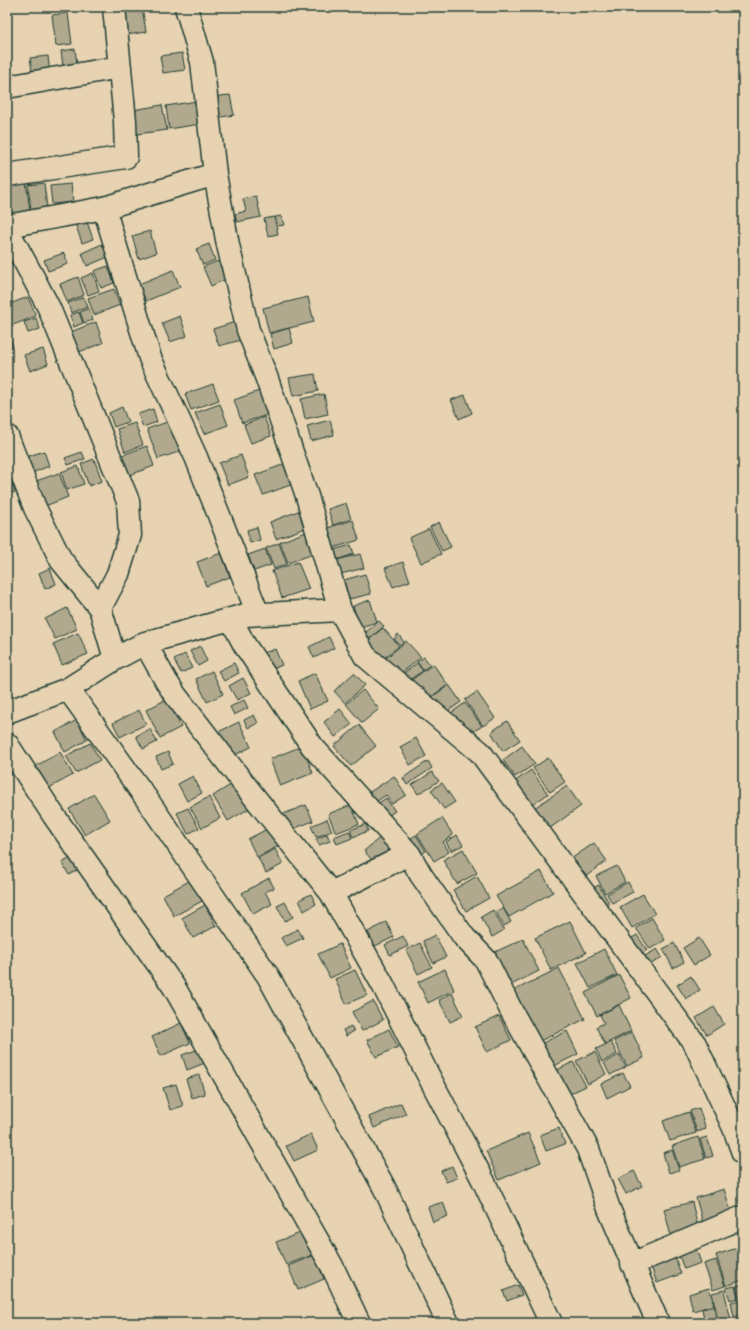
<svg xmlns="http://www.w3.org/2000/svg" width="750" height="1330" font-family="'Balsamiq Sans',sans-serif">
	<rect width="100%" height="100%" fill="#e7d3b1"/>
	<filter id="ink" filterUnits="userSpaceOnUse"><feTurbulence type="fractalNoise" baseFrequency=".025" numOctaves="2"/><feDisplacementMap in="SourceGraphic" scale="8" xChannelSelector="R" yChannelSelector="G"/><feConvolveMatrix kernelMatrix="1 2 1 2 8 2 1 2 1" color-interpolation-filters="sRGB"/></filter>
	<g filter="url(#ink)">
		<path fill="#b0a98e" stroke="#1f3d34" d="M138,7H142L146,32L126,35L122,10Z
			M68,13L72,44L56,46L52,15Z
			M75,49L78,72L64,74L61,51Z
			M182,53L185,70L163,73L160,56Z
			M48,56L50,75L33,78L30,58Z
			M230,95L234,115L215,118L211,97Z
			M197,101L200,124L169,129L166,106Z
			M162,105L167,130L137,134L133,110Z
			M26,182L30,211L7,214V185Z
			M44,183L47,208L31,210L28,185Z
			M71,184L73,202L52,204L50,186Z
			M256,196L261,217L237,222L235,214L246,211L243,199Z
			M281,216L284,225L278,226L275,217Z
			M274,217L278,234L268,236L264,219Z
			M86,219L93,239L82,243L75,223Z
			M150,231L156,253L139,259L132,236Z
			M102,244L108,257L87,266L82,253Z
			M209,244L215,260L203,265L196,249Z
			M64,253L68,264L48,271L44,260Z
			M218,261L226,279L211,286L203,267Z
			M108,266L114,283L101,288L94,271Z
			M173,270L180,287L146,301L139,284Z
			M93,273L99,291L88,295L81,278Z
			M78,277L84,295L67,302L60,284Z
			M114,289L120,305L94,315L88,298Z
			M28,297L36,316L8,327L7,323V305Z
			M84,297L88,307L71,313L68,303Z
			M308,297L314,322L269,333L263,308Z
			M89,308L93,320L84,323L80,312Z
			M79,312L83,323L74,327L70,315Z
			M180,316L187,336L170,342L162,323Z
			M36,318L40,329L28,333L24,322Z
			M96,322L103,343L76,353L68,333Z
			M235,322L241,340L219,346L213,329Z
			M289,328L293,343L274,349L270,334Z
			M7,329L13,346L7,348Z
			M43,349L48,364L30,371L24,355Z
			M315,374L318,391L293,396L289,378Z
			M213,384L219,400L191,410L185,394Z
			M259,391L267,415L242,423L234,400Z
			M324,394L328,414L305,419L301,399Z
			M465,395L472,413L459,419L451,400Z
			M220,404L228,425L204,434L195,413Z
			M122,407L128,422L114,427L109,413Z
			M153,409L157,422L143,427L138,414Z
			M264,417L271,436L251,443L244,425Z
			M173,420L184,450L158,459L147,429Z
			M330,420L334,435L311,441L307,426Z
			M135,423L143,445L125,452L117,429Z
			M147,446L154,466L124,477L117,457Z
			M44,451L49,466L32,473L26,457Z
			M82,452L85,459L68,465L65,458Z
			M241,455L249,477L228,485L219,463Z
			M94,459L102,481L89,486L81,464Z
			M285,464L293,484L263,495L255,475Z
			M78,466L84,484L67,490L61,472Z
			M7,469L15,492L7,495Z
			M59,473L68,497L45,506L36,481Z
			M346,503L351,519L333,525L328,509Z
			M301,510L308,527L276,539L270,522Z
			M353,520L359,540L333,548L327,528Z
			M439,522L451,547L442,551L430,527Z
			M257,527L260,540L250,543L247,530Z
			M429,529L441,554L421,563L409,538Z
			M311,530L319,552L288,563L280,542Z
			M279,543L287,564L274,569L266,548Z
			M351,545L354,554L336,560L333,550Z
			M265,549L271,565L254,571L248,555Z
			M221,553L230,577L206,586L197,562Z
			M360,554L364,568L341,574L337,560Z
			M298,562L309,589L282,598L272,571Z
			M403,562L410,581L393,587L385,568Z
			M50,568L56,584L45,589L39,573Z
			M365,574L371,594L349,599L344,580Z
			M370,600L377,622L360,627L353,606Z
			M67,608L77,629L55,639L45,619Z
			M379,621L384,626L365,643L360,637Z
			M383,628L399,646L382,660L366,642Z
			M78,633L88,654L62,665L53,644Z
			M398,634L404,642L400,645L394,639Z
			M329,637L334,648L314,658L309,647Z
			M406,641L421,657L399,675L385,659Z
			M200,646L207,661L198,666L190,651Z
			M275,649L282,665L268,671L261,654Z
			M185,654L192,668L181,673L174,660Z
			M424,657L430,665L423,670L417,662Z
			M234,663L239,673L224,681L218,671Z
			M417,663L423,671L409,680L404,673Z
			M433,664L448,685L425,701L410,681Z
			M212,671L223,694L207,702L196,679Z
			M315,673L328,701L310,709L298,681Z
			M354,673L365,685L345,703L334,691Z
			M243,678L251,693L237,700L229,686Z
			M449,685L461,702L438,718L426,701Z
			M363,690L379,709L362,723L346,704Z
			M477,692L495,718L483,726L465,700Z
			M167,699L181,727L160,738L146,710Z
			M244,700L248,708L234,715L230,707Z
			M465,703L482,726L464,738L448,715Z
			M340,709L352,724L335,737L324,722Z
			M139,710L146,724L120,737L113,723Z
			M254,715L258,723L248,728L244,720Z
			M77,720L87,740L65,752L55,732Z
			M507,721L520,740L503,751L491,732Z
			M239,722L251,747L229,758L216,733Z
			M359,725L376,746L351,766L334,746Z
			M150,729L157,742L143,749L136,736Z
			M416,738L426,756L410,765L400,747Z
			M90,743L100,760L76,773L66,756Z
			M302,746L313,773L280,786L270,759Z
			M522,746L535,764L515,777L503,760Z
			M60,752L73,775L49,788L36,766Z
			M168,752L173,764L161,769L156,757Z
			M548,758L565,782L550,792L533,768Z
			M428,761L432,768L407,785L403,778Z
			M531,770L548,794L526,809L510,785Z
			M432,772L439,781L418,794L412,785Z
			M193,776L202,793L187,801L178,784Z
			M394,776L406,795L392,804L386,795L374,803L367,794Z
			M235,782L250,808L228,821L213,796Z
			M442,783L455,802L444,809L431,790Z
			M567,786L581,806L546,831L531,810Z
			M94,794L110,820L85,835L69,809Z
			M209,797L220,818L202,828L190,807Z
			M386,798L395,811L385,818L376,805Z
			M306,805L313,821L288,831L281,815Z
			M351,805L359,824L336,833L328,814Z
			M188,808L199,828L188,834L177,813Z
			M442,818L453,835L443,842L449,852L434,861L417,834Z
			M327,819L332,831L316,837L311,826Z
			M366,824L368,831L353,837L350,830Z
			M269,828L279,846L257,857L248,839Z
			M349,831L352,838L337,844L334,837Z
			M327,834L330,841L319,845L316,839Z
			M383,835L393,847L374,862L364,851Z
			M416,835L426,851L416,858L405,842Z
			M457,835L463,845L451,851L446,842Z
			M594,843L607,861L581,880L568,861Z
			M275,849L283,864L266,873L258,858Z
			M463,849L477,873L457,884L443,860Z
			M72,857L79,869L69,875L62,863Z
			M617,866L625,882L605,893L596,876Z
			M541,871L553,892L509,917L496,896Z
			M477,876L489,898L466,911L453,890Z
			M269,878L274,888L265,892L272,904L253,914L242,893Z
			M193,879L204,900L174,916L163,895Z
			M628,882L633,892L612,903L607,894Z
			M599,885L609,903L597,910L587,891Z
			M311,894L316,904L304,911L299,900Z
			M643,894L655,914L632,928L620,907Z
			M285,902L293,917L285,921L277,906Z
			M205,905L216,926L193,938L182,918Z
			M503,908L511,922L504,926L496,912Z
			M493,910L504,930L492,937L481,917Z
			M652,918L665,940L650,949L636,928Z
			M570,921L586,953L551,970L535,938Z
			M386,922L394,937L375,946L368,932Z
			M298,929L303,938L286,946L281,938Z
			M435,935L446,957L433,963L423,941Z
			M637,935L647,950L637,957L627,941Z
			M403,936L408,946L390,955L385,945Z
			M699,938L710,955L694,965L683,948Z
			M523,939L539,971L511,985L495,952Z
			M420,943L432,967L418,974L406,950Z
			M674,943L684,962L673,968L663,949Z
			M340,944L351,968L330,978L318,954Z
			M604,949L617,975L590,988L577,963Z
			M657,949L662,957L644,969L638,960Z
			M559,968L585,1019L536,1043L511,992Z
			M445,969L454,990L428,1003L418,982Z
			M355,970L367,995L346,1004L335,979Z
			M619,975L631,998L597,1016L585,993Z
			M691,976L700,990L686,999L677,985Z
			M452,993L463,1016L450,1022L439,1000Z
			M373,1001L383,1020L362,1031L352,1012Z
			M619,1005L631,1031L605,1044L596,1027L604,1023L600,1015Z
			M714,1007L724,1024L707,1035L696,1018Z
			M499,1016L511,1040L487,1052L475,1027Z
			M181,1023L190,1043L161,1056L152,1037Z
			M351,1026L354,1031L346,1036L343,1030Z
			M389,1029L398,1047L376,1057L367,1040Z
			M567,1031L578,1054L550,1068L539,1045Z
			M632,1032L644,1058L627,1066L614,1041Z
			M611,1042L617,1054L602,1062L596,1049Z
			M199,1049L205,1063L187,1070L182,1055Z
			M595,1052L606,1074L588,1084L576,1061Z
			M619,1055L626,1067L610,1075L604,1063Z
			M573,1062L586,1086L563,1097L551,1073Z
			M623,1073L630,1086L607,1098L601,1084Z
			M199,1075L205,1094L192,1098L186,1079Z
			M176,1084L183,1106L170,1110L163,1088Z
			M401,1103L406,1114L374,1128L369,1117Z
			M699,1108L706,1129L697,1132L690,1111Z
			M689,1112L696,1133L670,1141L663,1121Z
			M559,1128L565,1144L546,1151L540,1135Z
			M528,1133L541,1162L499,1180L486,1151Z
			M311,1134L318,1150L294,1161L286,1146Z
			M698,1137L705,1159L679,1167L672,1146Z
			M707,1137L713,1156L706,1158L700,1139Z
			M672,1150L679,1170L669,1173L663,1153Z
			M452,1166L457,1178L446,1182L441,1171Z
			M634,1171L642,1186L626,1194L618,1179Z
			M724,1189L733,1218L704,1227L696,1198Z
			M443,1202L448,1216L433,1222L428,1207Z
			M692,1202L698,1228L671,1236L664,1209Z
			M303,1232L312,1255L286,1265L276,1242Z
			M743,1246V1280L726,1286L716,1255Z
			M696,1248L701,1263L684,1269L678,1253Z
			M315,1255L324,1279L298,1290L288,1266Z
			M674,1255L681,1274L657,1283L650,1264Z
			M716,1260L725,1286L713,1290L704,1264Z
			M743,1284V1310L736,1286Z
			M518,1285L522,1295L507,1301L503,1291Z
			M735,1286L738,1298L730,1300L726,1288Z
			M709,1288L714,1305L693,1311L689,1294Z
			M724,1290L731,1320L719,1323L712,1293Z
			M740,1300L743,1314L734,1317L731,1302Z
			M714,1306L717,1322L705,1323L702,1309Z"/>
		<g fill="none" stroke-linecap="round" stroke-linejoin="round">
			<defs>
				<path id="street" d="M186,7L202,62L215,174L228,245L248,330L267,379L307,496L340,610L365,656L480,752L695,1044L734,1128L743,1153
					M7,87L120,67
					M7,175L126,157L125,121L114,7
					M104,208L150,358L196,457L258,614
					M7,226L104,208L215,174
					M7,229L34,279L49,308L128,501L130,535L118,574L100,608
					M7,436L35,508L61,560L100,608L115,659
					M231,619L244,644L312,746L409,854L421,875L464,937L486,960L512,1012L588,1149L609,1209L658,1323
					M145,643L166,681L176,696L248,789L331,893L383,985L425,1069L483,1180L551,1323
					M68,689L146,798L268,976L384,1187L448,1323
					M7,712L68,689L115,659L145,643L245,615L340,610
					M7,744L54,816L174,987L332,1266L359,1323
					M331,893L409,854
					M632,1264L743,1217"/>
			</defs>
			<use href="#street" stroke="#1f3d34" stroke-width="25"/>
			<use href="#street" stroke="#e7d3b1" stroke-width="22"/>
		</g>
	</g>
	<rect width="750" height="1330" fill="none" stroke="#e7d3b1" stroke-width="24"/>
	<rect x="12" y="12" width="726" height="1306" fill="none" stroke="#1f3d34" stroke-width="1.5" filter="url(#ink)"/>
</svg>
